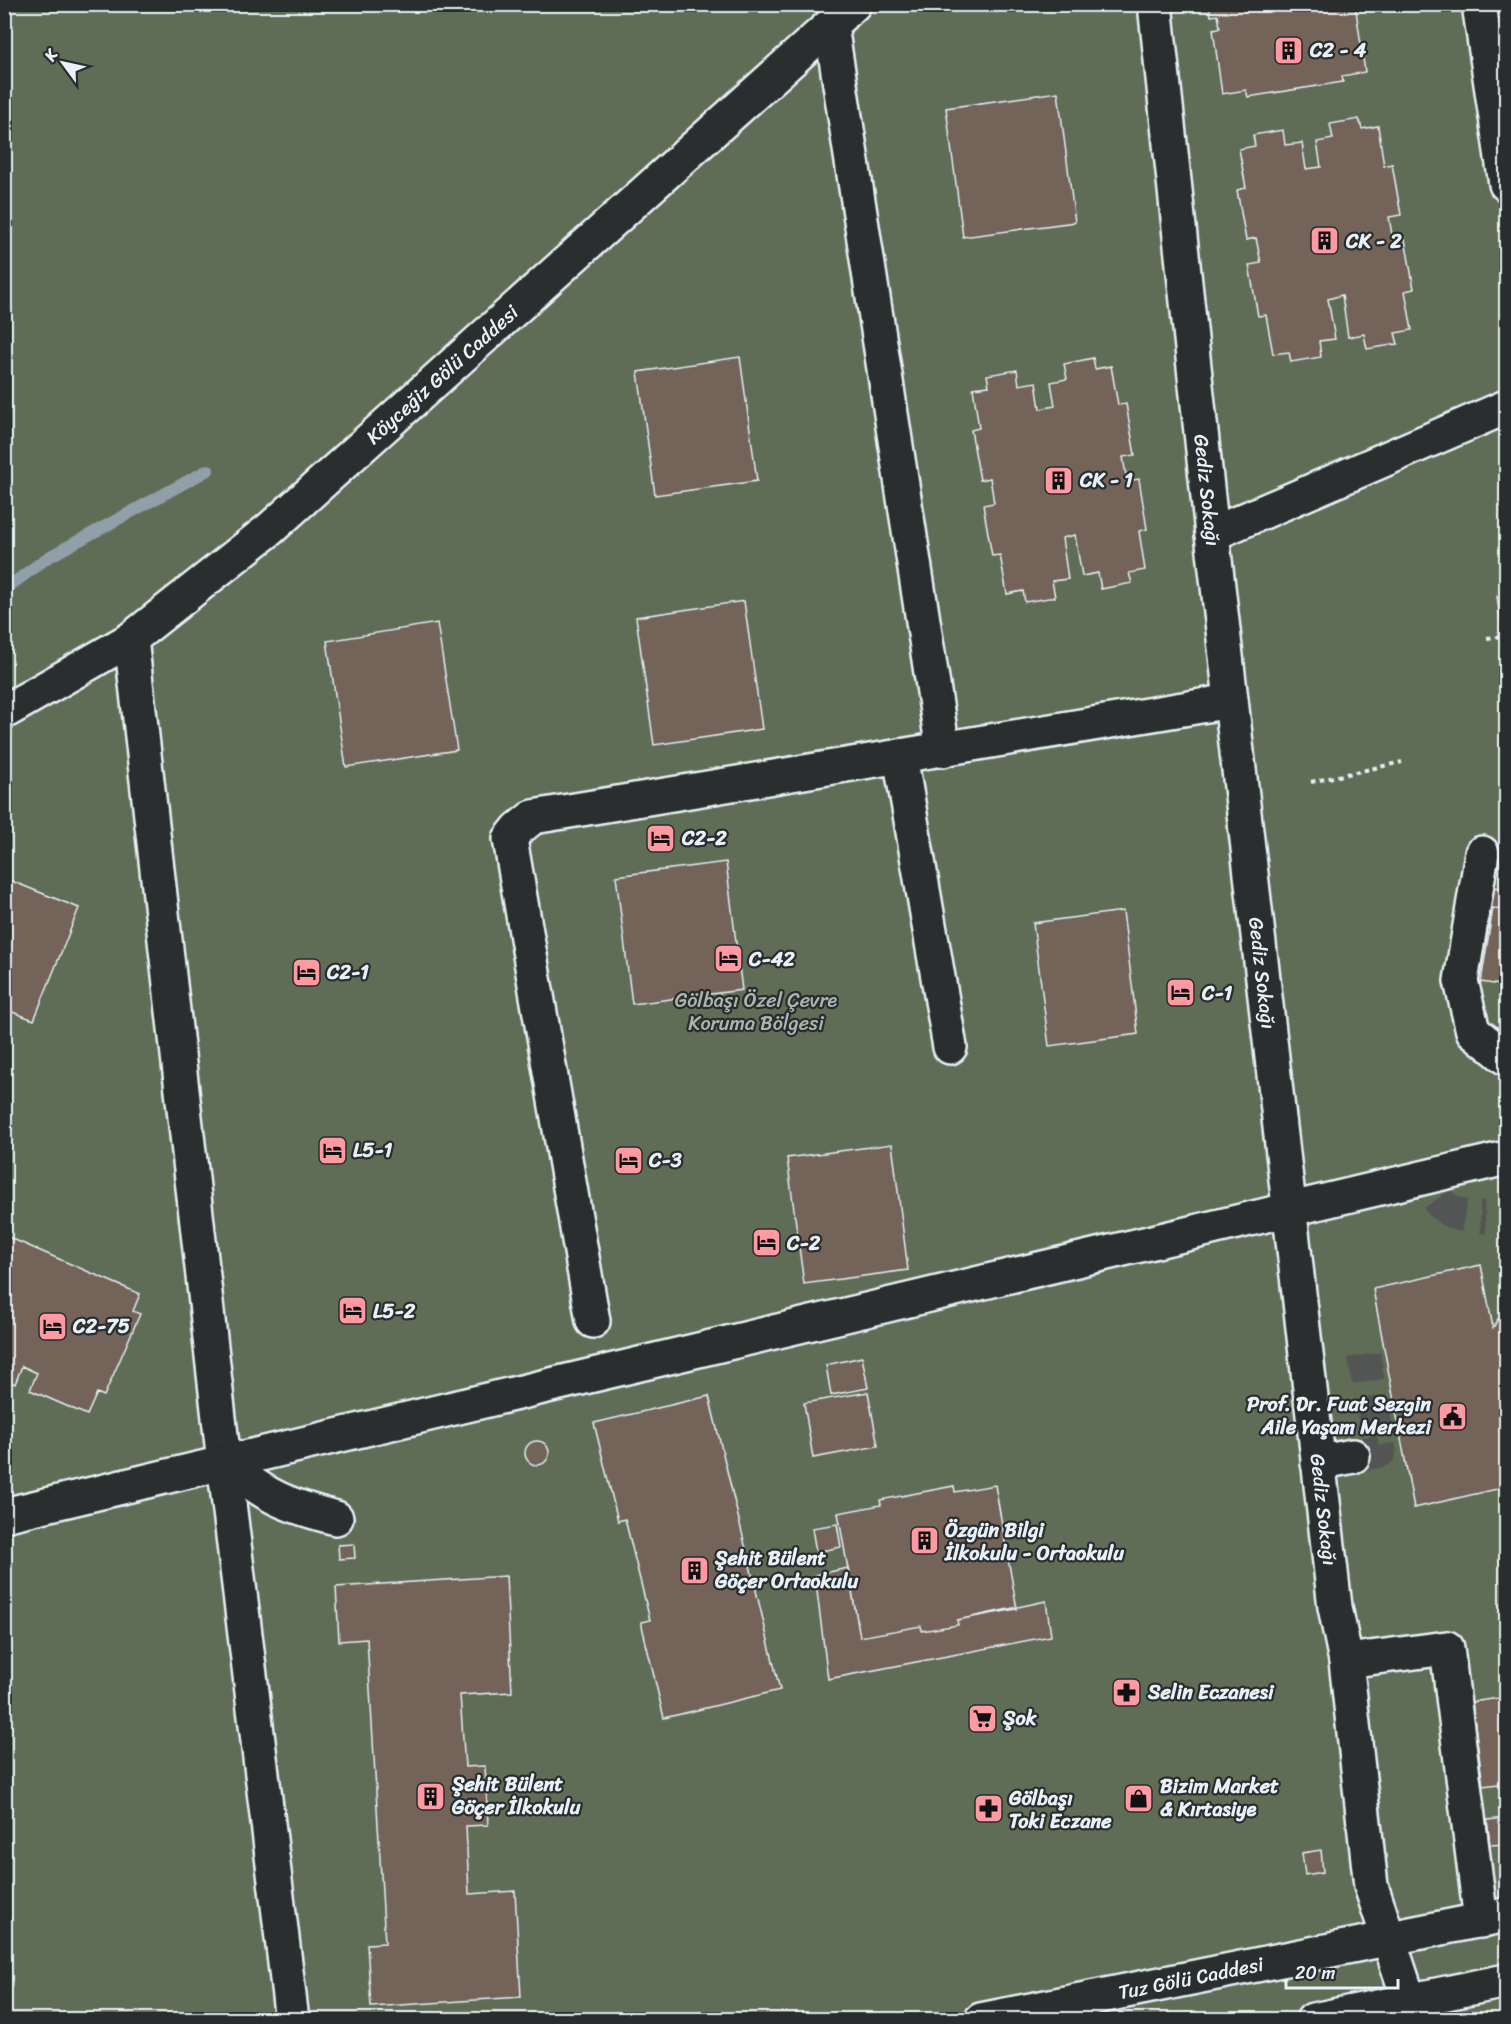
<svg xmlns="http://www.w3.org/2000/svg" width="1511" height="2024" font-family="Sriracha,sans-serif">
	<rect width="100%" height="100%" fill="#393837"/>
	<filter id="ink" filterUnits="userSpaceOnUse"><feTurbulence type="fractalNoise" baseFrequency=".0167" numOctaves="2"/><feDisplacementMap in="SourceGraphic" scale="12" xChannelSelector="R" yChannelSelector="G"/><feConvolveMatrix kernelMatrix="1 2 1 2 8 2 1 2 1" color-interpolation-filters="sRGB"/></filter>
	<g filter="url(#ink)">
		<path fill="#5e6d56" stroke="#a3afa7" stroke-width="1.5" d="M4,5H1506V2019H5Z"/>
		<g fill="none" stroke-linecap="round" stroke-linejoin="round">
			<path stroke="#919fa9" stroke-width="12" d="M4,590L47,558L208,470"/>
		</g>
		<path fill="#736359" stroke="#e8f1f8" stroke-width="1.5" d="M1209,4H1355L1365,72L1342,76L1343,82L1248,97L1246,90L1222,94L1213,29L1220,28L1218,15L1211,16Z
			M1058,92L1075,222L963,237L946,108Z
			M1359,119L1362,129L1378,126L1384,166L1392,164L1401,215L1389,217L1393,241L1405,239L1414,289L1405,291L1412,330L1395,333L1398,344L1367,349L1364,334L1348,337L1342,295L1328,299L1335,339L1319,341L1321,357L1291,362L1289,352L1273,354L1266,315L1258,316L1249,265L1261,263L1256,238L1246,240L1237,190L1246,188L1239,149L1255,146L1253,135L1283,130L1285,145L1302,143L1306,169L1321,167L1317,142L1333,139L1330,124Z
			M740,357L757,481L655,495L638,372Z
			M1093,358L1095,369L1111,366L1118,405L1126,404L1135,455L1123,457L1127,481L1139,479L1147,529L1139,531L1145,570L1129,573L1132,583L1101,589L1098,573L1082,576L1075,535L1062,538L1068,579L1052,581L1055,597L1025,602L1023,591L1007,594L1000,555L992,556L983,505L994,503L990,478L980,480L971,430L979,428L973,388L989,386L987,375L1017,370L1019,385L1036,382L1040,409L1055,406L1051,382L1067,379L1064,364Z
			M1506,594V662L1497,596Z
			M744,601L762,729L654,745L636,617Z
			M437,623L457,750L346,767L327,641Z
			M726,862L742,990L632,1004L616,876Z
			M4,878L79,908L34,1020L4,1009Z
			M1490,886L1506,889V911L1486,907Z
			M1493,908L1506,911V986L1481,982Z
			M1123,911L1138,1034L1049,1046L1033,923Z
			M892,1144L908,1270L804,1284L787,1158Z
			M8,1237L140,1294L133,1311L140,1314L104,1396L97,1393L87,1415L30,1390L37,1373L22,1366L15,1384L4,1379V1246Z
			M1481,1265L1493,1328L1498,1319L1506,1326V1487L1414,1508L1373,1289Z
			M862,1357L868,1388L831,1395L826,1365Z
			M868,1392L878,1446L813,1458L804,1403Z
			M709,1396L780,1690L664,1718L641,1622L650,1620L625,1519L618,1521L594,1423Z
			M525 1453a12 12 0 1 1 24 0a12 12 0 1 1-24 0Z
			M995,1485L1017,1609L957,1620L958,1625L922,1631L921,1626L860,1637L838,1513L881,1505L880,1500L954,1486L955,1492Z
			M837,1524L841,1547L816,1552L812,1528Z
			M354,1544L355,1558L339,1559L338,1545Z
			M848,1568L860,1637L921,1626L922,1631L958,1625L957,1620L1046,1601L1051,1636L828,1679L815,1575Z
			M506,1576L512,1692L460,1695L465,1767L485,1766L488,1825L466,1826L469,1894L515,1891L521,1997L371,2007L367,1944L385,1943L367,1639L339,1641L336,1587Z
			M1506,1697V1783L1483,1786L1472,1702Z
			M1506,1818V1844L1490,1845L1487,1820Z
			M1321,1850L1323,1872L1305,1875L1302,1853Z"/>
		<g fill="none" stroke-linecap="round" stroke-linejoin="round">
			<path stroke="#535454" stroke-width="33" stroke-dasharray="33 16" stroke-linecap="butt" d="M1437,1199C1448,1215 1467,1218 1485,1217
				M1353,1456L1380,1451L1364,1355"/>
			<defs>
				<g id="minor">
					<path id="s1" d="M1155,4L1212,534L1335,1607L1346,1661L1371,1886L1409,2000"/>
					<path d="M1479,4L1506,184"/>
					<path d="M831,26L943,750"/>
					<path d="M1212,534L1506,407"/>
					<path d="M131,639L224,1462L292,2020"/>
					<path id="s2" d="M4,712L131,639L270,529L854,4"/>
					<path d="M900,756L950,1047"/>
					<path d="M1482,853L1461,981L1473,1031L1506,1058"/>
					<path d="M593,1321L510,839L518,829L533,817L1231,701"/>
					<path d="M224,1462C265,1496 285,1505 336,1518"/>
					<path d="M1318,1463L1353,1456"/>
					<path d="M4,1515L1506,1158"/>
					<path d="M1346,1661L1447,1648L1481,1921"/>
					<path id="s3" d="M981,2020L1506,1915"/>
					<path d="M1313,2020L1506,1981"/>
				</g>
			</defs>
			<use href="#minor" stroke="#e8f1f8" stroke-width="38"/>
			<path stroke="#e8f1f8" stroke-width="4" stroke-dasharray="4.5 4.5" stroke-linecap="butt" d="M1487,638L1503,636
				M1311,782L1402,762"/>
			<use href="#minor" stroke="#2a2d2e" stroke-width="33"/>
		</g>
	</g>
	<defs>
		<symbol id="building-square" viewBox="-11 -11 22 22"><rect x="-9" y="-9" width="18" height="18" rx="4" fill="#ff9aa2" stroke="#2a2d2e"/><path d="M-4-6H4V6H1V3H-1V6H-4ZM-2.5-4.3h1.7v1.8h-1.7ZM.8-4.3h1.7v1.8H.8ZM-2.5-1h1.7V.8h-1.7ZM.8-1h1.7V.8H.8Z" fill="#111"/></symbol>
		<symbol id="hotel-square" viewBox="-11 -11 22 22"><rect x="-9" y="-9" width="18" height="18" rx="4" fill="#ff9aa2" stroke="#2a2d2e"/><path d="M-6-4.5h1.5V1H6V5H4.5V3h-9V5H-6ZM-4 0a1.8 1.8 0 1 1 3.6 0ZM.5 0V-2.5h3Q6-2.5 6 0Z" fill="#111"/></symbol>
		<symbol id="civic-square" viewBox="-11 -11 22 22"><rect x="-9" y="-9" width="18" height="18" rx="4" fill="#ff9aa2" stroke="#2a2d2e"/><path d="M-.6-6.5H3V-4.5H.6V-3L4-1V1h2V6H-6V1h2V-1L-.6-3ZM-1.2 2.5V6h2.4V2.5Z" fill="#111"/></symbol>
		<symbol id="pharmacy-square" viewBox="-11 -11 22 22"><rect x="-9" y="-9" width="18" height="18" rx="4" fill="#ff9aa2" stroke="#2a2d2e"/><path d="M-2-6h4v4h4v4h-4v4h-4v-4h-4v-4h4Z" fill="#111"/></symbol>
		<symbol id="supermarket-square" viewBox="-11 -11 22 22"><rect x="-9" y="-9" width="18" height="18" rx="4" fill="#ff9aa2" stroke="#2a2d2e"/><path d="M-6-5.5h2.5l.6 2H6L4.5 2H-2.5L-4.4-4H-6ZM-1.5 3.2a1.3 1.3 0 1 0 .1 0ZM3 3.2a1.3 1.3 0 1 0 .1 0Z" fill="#111"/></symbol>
		<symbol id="shop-square" viewBox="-11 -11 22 22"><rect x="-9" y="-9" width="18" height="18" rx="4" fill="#ff9aa2" stroke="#2a2d2e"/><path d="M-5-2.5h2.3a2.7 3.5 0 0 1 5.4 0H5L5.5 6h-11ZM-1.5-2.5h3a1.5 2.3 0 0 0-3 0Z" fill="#111"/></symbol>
	</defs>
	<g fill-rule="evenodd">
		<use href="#building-square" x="1272" y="34" width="33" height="33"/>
		<use href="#building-square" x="1308" y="224" width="33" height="33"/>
		<use href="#building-square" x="1042" y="464" width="33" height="33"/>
		<use href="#hotel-square" x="644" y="822" width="33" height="33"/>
		<use href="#hotel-square" x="712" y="942" width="33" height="33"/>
		<use href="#hotel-square" x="290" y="956" width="33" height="33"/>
		<use href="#hotel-square" x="1164" y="976" width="33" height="33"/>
		<use href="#hotel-square" x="316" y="1134" width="33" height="33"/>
		<use href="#hotel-square" x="612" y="1144" width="33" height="33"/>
		<use href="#hotel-square" x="750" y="1226" width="33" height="33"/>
		<use href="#hotel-square" x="336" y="1294" width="33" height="33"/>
		<use href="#hotel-square" x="36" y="1310" width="33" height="33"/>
		<use href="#civic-square" x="1436" y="1400" width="33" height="33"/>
		<use href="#building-square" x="908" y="1524" width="33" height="33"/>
		<use href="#building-square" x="678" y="1554" width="33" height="33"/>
		<use href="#pharmacy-square" x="1110" y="1676" width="33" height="33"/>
		<use href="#supermarket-square" x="966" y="1702" width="33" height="33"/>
		<use href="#building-square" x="414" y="1780" width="33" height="33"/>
		<use href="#shop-square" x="1122" y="1782" width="33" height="33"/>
		<use href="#pharmacy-square" x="972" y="1792" width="33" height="33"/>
	</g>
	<g text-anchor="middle" stroke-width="4.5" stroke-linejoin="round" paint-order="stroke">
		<g font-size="20" font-weight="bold" fill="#e8f1f8" stroke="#2a2d2e" text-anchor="start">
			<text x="1310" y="57">C2 - 4</text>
			<text x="1346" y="248">CK - 2</text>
			<text x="1080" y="487">CK - 1</text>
			<text x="682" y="845">C2-2</text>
			<text x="749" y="966">C-42</text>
			<text x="327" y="979">C2-1</text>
			<text x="1202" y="1000">C-1</text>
			<text x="353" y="1157">L5-1</text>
			<text x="649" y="1167">C-3</text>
			<text x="787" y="1250">C-2</text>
			<text x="373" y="1318">L5-2</text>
			<text x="73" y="1333">C2-75</text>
			<text x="1431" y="1411" text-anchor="end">Prof. Dr. Fuat Sezgin<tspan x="1431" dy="23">Aile Yaşam Merkezi</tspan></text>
			<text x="945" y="1537">Özgün Bilgi<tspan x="945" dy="23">İlkokulu - Ortaokulu</tspan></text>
			<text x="715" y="1565">Şehit Bülent<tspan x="715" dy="23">Göçer Ortaokulu</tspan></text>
			<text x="1148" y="1699">Selin Eczanesi</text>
			<text x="1003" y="1725">Şok</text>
			<text x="452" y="1791">Şehit Bülent<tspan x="452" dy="23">Göçer İlkokulu</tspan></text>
			<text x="1160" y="1793">Bizim Market<tspan x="1160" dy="23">&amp; Kırtasiye</tspan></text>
			<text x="1009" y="1805">Gölbaşı<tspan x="1009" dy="23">Toki Eczane</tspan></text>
		</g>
		<g font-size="20" fill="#e8f1f8" stroke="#2a2d2e">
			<text dy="7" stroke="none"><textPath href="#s2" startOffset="555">Köyceğiz Gölü Caddesi</textPath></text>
			<text dy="7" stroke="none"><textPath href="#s1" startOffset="489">Gediz Sokağı</textPath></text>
			<text dy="7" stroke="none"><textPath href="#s1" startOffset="975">Gediz Sokağı</textPath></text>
			<text dy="7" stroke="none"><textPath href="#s1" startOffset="1515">Gediz Sokağı</textPath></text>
			<text dy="7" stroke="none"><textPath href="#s3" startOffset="214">Tuz Gölü Caddesi</textPath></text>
		</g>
		<g font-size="20" fill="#aab6af" stroke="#2a2d2e">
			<text x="756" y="1007">Gölbaşı Özel Çevre<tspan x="756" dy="23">Koruma Bölgesi</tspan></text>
		</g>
	</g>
	<rect width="1511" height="2024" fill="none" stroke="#2a2d2e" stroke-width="24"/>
	<rect x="12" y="12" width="1487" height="2000" fill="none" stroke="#e8f1f8" stroke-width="2" filter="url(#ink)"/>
	<g transform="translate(63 63) rotate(303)" stroke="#2a2d2e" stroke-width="4.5" paint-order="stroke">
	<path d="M0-4.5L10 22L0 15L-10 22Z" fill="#e8f1f8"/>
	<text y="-9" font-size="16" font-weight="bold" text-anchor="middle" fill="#e8f1f8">K</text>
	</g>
	<path d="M1286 1979v9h112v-9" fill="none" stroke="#e8f1f8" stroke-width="3"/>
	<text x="1295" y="1979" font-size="18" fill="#e8f1f8" stroke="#2a2d2e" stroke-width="4.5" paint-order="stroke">20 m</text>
</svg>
